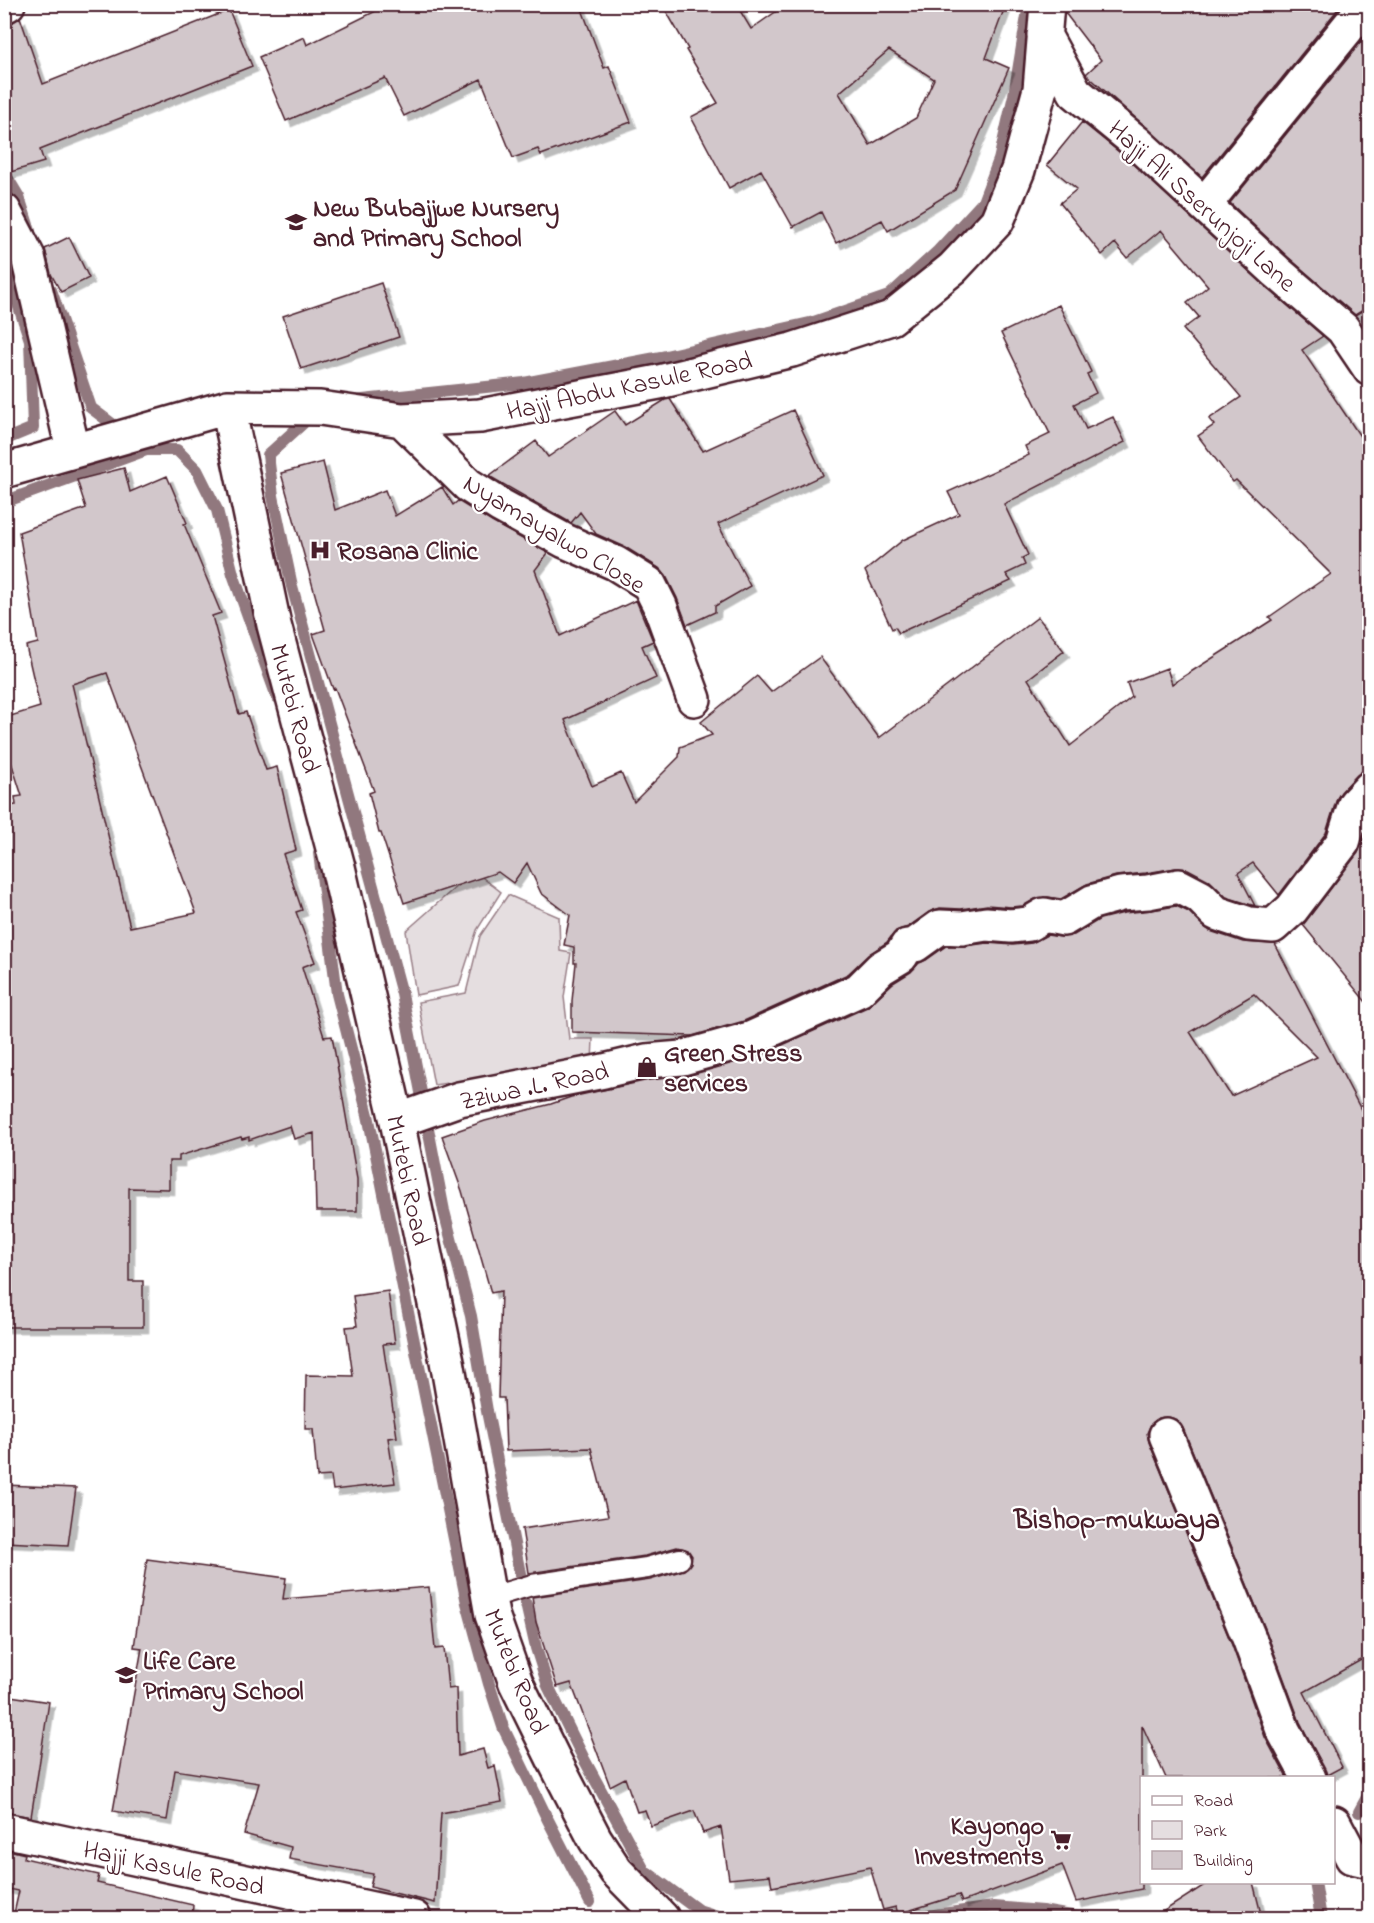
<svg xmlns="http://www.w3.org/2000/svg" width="1374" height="1923" font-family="'Indie Flower',sans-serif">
	<defs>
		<filter id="shadow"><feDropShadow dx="5.5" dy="5.5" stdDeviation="0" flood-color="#0004"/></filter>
	</defs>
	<rect width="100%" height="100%" fill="#fff"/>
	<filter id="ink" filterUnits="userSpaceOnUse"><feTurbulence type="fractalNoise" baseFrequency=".0167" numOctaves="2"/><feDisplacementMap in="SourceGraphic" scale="12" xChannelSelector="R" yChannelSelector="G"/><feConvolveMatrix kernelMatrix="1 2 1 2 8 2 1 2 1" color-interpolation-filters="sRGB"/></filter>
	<g filter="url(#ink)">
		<path fill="#e5dee0" stroke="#987e86" stroke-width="1.5" d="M474,871L501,892L477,930L459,986L416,995L406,931Z
			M508,895L559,917L560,951L571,953L564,997L569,1039H593L592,1062L434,1085L418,1002L466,993L480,936Z"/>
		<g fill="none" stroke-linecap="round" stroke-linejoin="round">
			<path stroke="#91787e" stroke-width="12" d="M4,172L19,197L30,231
				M4,262L30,340L33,428L4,440
				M51,290L91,408L115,426L125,429
				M353,401L524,383L661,357L814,322L889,296L937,252L983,202L999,160L1014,95L1029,4
				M312,415L268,455L273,496L292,586L402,994L444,1211L471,1316L487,1411L521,1578
				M4,502L146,450H177L197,470L217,510L233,574L277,697
				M319,853L337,994L368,1115L467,1603L489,1684L503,1727L547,1818L590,1902
				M526,1604L536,1648L548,1686L584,1759L644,1870L698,1910L724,1918
				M1359,1812L1370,1792
				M1315,1882L1321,1918
				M912,1918L994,1907L1042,1911L1083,1918"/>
		</g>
		<path fill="#d2c7cb" stroke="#4a1f2b" stroke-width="1.5" fill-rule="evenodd" filter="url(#shadow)" d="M390,4H580L604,68L609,66L631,122L541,155L538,149L513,158L481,79L404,116L385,78L286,121L259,57L304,37L307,45Z
			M662,4H736L751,29L787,4H1006L986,58L1009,68L955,190L888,231L882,220L836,243L821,212L793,227L761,170L729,188L691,117L718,103L686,50L688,49ZM889,50L934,79L916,118L870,145L839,93Z
			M1066,4H1342L1202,177L1087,75L1086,74L1101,60L1065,13Z
			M229,10L252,66L40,150L44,162L4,174V24L12,23L20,17L43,84Z
			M1370,31V306L1355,315L1289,258L1230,203Z
			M1082,122L1124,156L1265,286L1323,336L1302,350L1370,451V770H1364L1357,775L1341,792L1337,798L1326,833L1279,895L1253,863L1238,873L1255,906L1226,897L1209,880L1188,869L1176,868L1146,873L1116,876L1087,884L1061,899L1048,897L1035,899L1023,906L1011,907L987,905L961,909L940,908L929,912L908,927L896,931L887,942L868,955L848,974L744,1021L692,1036L572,1032V1001L576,963H574V947L564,945L570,915L541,893L527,863L513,883L498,872L404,903L381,833H379L369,793L374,791L335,688L333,689L313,634L325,630L281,473L323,462L335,510L385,490L395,516L442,487L453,505L458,501L492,522L548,553L535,570L560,636L636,600L653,641L642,646L656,678L565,720L592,786L621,773L634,802L679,757L680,747L712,735L701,722L757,676L771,692L820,657L879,738L1038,617L1064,651L1028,679L1070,746L1132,697L1127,683L1167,668L1172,684L1272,620L1269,617L1331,574L1236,480L1233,482L1198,436L1214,425L1209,419L1241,397L1183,329L1199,317L1187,303L1208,286L1161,230L1127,258L1115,243L1102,255L1060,203L1077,189L1047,165Z
			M69,237L89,278L61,292L51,274L45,249Z
			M381,283L399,337L301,369L283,316Z
			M1059,305L1091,372L1087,374L1096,393L1074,404L1086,429L1113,417L1125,442L1004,504L1028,555L1022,558L1025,565L1006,574L1011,581L899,633L895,627L892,629L865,571L903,540L959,514L948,492L1029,455L1025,446L1050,434L1001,333Z
			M670,399L703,451L793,410L823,475L718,524L750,586L715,606V612L687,625L677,598L666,576L659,568L625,547L596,534L580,512L571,523L489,476L536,441L548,457L615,411L625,425L665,400Z
			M124,468L130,492L167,476L187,523L184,524L221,613L212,616L239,714L246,712L266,770L277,767L296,850L283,854L302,910L296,912L315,962L302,967L324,1037L332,1036L357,1179V1211H316L314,1133L294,1139L290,1126L249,1140V1137L242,1139L241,1137L179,1156V1161H169V1189L129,1188V1281H143V1327H4V806L16,805L15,797L22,796L4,740V718L40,707L26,646L38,643L19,532L86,508L77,480ZM107,673L196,913L130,927L72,684Z
			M1370,820V1007L1303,925L1358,853Z
			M1176,906L1189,912L1203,926L1210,931L1243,942L1275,944L1370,1127V1655L1304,1692L1342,1767L1327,1775L1300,1722L1266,1631L1183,1428L1177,1420L1169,1417L1159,1418L1151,1424L1147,1433L1149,1442L1232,1645L1265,1737L1287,1778H1166L1142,1725V1889L1076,1902L1062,1865L962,1902L959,1895L898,1914L896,1907L883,1910L870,1867L772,1887L770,1875L729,1879L721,1827L703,1833L694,1811L651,1826L645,1810L637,1812L625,1778L610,1786L571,1683L557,1687L536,1622L532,1597L650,1580L684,1570L691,1563L692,1556L688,1550L677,1547L645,1556L529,1573L522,1529L608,1516L591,1448L506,1451L504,1398H498L501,1291L491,1293L462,1191L442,1136L485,1121L551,1104L571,1097L649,1080L687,1076L758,1056L867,1007L893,983L911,972L919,963L926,960L946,946H965L987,943L1013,945L1032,943L1047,935L1061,937L1074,935L1100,919L1124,913L1152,910ZM1254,994L1317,1057L1231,1096L1190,1032Z
			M388,1291L395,1343L383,1344L397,1437L388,1438L395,1483L333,1490L331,1476L317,1477L313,1429H305L306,1375L353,1376L346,1327L357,1326L353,1296Z
			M4,1485L76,1488L68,1545L4,1542Z
			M147,1559L286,1578L283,1599L429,1587L435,1649L444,1648L448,1689L456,1688L458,1756L483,1749L488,1768L495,1766L502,1802L441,1813L435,1903L370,1887L373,1874L289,1859L291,1847L244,1834L259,1783L175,1770L167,1820L113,1811L142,1648L134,1647Z
			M4,1695L49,1702L31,1817L4,1812Z
			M4,1849L25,1854L24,1858L99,1875L97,1883L193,1905L192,1918H13L19,1891L4,1888Z
			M1209,1882H1253L1262,1918H1153Z"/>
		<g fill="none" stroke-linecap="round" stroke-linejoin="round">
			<defs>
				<path id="service" d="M488,1598L532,1585L647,1568L680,1559"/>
				<path id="minor" d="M4,6L8,4
					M1044,35L1075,92L1136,142L1277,272L1343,329L1370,369
					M1204,205L1367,4
					M4,211L28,257L73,450
					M228,407L274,625L338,867L397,1121L447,1361L492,1615L516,1683L553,1758L595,1839L616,1871L662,1918
					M402,420L468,485L501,506L565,541L615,563L649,584L660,606L694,699
					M4,471L228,407L320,408L402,420L480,416L659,382L792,350L891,318L953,268L997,221L1018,170L1040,89L1047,4
					M397,1121L459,1099L604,1071L646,1061L682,1058L750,1039L859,990L881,968L901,956L907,946L915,945L940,927L962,928L986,924L1011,926L1029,924L1044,915L1064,919L1092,902L1121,894L1148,892L1179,886L1200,897L1216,913L1249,924L1273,926L1292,909L1343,842L1355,804L1370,788
					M1166,1435L1249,1638L1283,1730L1309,1778
					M1334,1823L1352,1857L1370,1861
					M4,1830L414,1918"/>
			</defs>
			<use href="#service" stroke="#4a1f2b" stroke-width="24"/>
			<use href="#minor" stroke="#4a1f2b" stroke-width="38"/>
			<use href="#service" stroke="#fff" stroke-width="20"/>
			<use href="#minor" stroke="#fff" stroke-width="33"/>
		</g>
	</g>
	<defs>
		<symbol id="school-bare" viewBox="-9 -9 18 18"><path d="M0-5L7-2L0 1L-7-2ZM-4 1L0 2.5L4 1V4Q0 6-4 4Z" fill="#4a1f2b" stroke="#fff" stroke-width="2.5" paint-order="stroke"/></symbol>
		<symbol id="hospital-bare" viewBox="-9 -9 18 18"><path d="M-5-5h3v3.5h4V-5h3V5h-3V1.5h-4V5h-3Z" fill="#4a1f2b" stroke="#fff" stroke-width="2.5" paint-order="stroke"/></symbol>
		<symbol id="shop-bare" viewBox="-9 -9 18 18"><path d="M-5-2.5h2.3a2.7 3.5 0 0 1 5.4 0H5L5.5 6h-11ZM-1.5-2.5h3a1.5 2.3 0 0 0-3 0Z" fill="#4a1f2b" stroke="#fff" stroke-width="2.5" paint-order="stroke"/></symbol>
		<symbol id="supermarket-bare" viewBox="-9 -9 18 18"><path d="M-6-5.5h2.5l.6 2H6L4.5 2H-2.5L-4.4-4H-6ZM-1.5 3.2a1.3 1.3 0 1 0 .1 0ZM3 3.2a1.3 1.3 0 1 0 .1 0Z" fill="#4a1f2b" stroke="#fff" stroke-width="2.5" paint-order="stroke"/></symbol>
	</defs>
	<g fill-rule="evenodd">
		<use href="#school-bare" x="281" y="207" width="30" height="30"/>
		<use href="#hospital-bare" x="305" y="535" width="30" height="30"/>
		<use href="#shop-bare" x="632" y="1052" width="30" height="30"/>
		<use href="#school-bare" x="111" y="1660" width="30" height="30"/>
		<use href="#supermarket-bare" x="1046" y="1825" width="30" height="30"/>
	</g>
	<g text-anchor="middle" stroke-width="4.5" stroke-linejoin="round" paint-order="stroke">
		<g font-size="26" fill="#4a1f2b" stroke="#fff">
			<text transform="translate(1203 205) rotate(42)" y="9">Hajji Ali Sserunjoji Lane</text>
			<text transform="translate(629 385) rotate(-12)" y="9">Hajji Abdu Kasule Road</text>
			<text transform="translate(555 533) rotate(31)" y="9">Nyamayalwo Close</text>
			<text transform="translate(296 708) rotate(75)" y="9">Mutebi Road</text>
			<text transform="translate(534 1085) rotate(-12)" y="9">Zziwa .L. Road</text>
			<text transform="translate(409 1180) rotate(78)" y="9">Mutebi Road</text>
			<text transform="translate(517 1671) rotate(68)" y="9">Mutebi Road</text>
			<text transform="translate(174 1867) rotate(12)" y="9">Hajji Kasule Road</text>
		</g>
		<g font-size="26" font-weight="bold" fill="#4a1f2b" stroke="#fff" text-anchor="start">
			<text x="313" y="216">New Bubajjwe Nursery<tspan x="313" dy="30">and Primary School</tspan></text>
			<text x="337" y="559">Rosana Clinic</text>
			<text x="664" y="1061">Green Stress<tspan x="664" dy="30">services</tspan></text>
			<text x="143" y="1669">Life Care<tspan x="143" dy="30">Primary School</tspan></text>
			<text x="1044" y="1834" text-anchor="end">Kayongo<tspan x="1044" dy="30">Investments</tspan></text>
		</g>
		<g font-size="28" font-weight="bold" fill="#4a1f2b" stroke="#fff">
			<text x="1117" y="1528">Bishop-mukwaya</text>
		</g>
	</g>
	<rect width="1374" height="1923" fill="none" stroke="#fff" stroke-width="24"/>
	<rect x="12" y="12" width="1350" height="1899" fill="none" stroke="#4a1f2b" stroke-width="2" filter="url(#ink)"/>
	<rect x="1140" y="1776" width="195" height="108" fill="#ffffff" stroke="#b7a5aa" stroke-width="1.5"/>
	<rect x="1152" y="1796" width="30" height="9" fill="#ffffff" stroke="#b7a5aa" stroke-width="1.5"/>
	<text x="1194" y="1806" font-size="18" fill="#4a1f2b">Road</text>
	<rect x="1152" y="1821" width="30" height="18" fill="#e5dee0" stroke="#b7a5aa" stroke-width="1.5"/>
	<text x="1194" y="1836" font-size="18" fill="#4a1f2b">Park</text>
	<rect x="1152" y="1851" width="30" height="18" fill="#d2c7cb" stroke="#b7a5aa" stroke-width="1.5"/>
	<text x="1194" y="1866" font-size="18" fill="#4a1f2b">Building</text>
</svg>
